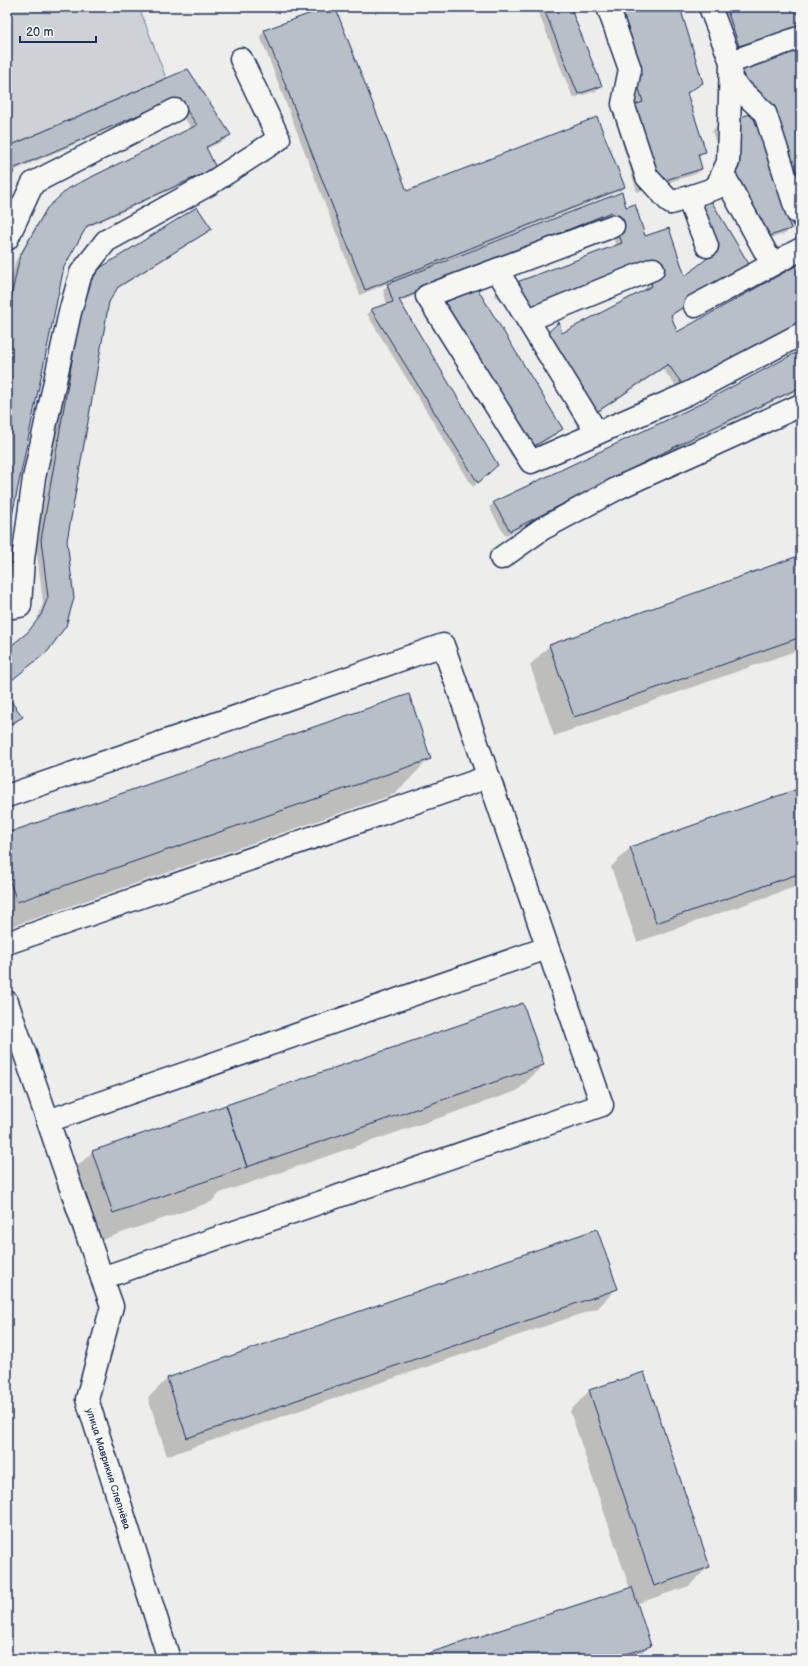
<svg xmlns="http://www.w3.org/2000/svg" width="808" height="1666" font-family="'Balsamiq Sans',sans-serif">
	<rect width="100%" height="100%" fill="#edeeec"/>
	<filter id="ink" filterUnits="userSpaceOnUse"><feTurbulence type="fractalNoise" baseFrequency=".025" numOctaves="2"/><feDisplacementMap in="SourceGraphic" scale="8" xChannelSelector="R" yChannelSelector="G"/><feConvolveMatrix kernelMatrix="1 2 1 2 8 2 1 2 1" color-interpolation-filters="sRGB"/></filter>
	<g filter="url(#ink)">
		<path fill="#ced2d7" stroke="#74809a" d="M7,7H139L166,78L7,147Z"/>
		<path fill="#0003" d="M331,7H334L406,192L624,187L619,191L442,262L443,264L621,194L626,208L645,237L684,277L707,260L687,227L705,205L720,284L671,316L676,334L801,264L680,392L663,369L577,426L534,346L562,334L647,290L642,275L515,316L494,295L499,290L616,246L606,216L399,302L492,470L473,487L367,314L371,310L387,305L383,290L391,282L360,295L260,36L265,31Z
			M536,7H569L601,86L596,91L573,98Z
			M609,7H679L702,82L687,94L705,151L698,157L701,169L696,174L637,192L614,116L619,111L637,105Z
			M720,7H801V29L734,50Z
			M801,49V68L798,69L801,79V226L789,230L785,234L749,245L712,131L717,126L750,115L737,73L742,68Z
			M188,70L230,135L225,140L206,149L210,172L84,229L63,266L8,530L7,541V301L15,262L43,214L48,208L192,129L173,102L13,171L7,186V148Z
			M210,229L205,234L115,290L108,301L42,655L7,684V651L25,636L37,621L43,603L36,546L79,297L101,269Z
			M432,312L562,429L557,434L514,460L427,317Z
			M801,351V389L694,439L505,536L489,507L494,503L692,409Z
			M801,556V649L554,736L530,665L549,646Z
			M7,697L22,717L7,731Z
			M430,758L395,794L7,928V834Z
			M801,789V885L637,942L611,867L630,848Z
			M543,1065L517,1091L220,1193L211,1202L78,1248L57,1187L92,1152Z
			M597,1230L617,1288L598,1308L167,1456L148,1398L167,1379Z
			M589,1391L708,1567L689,1586L636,1604L649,1645L636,1659H415L630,1589L570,1411Z"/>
		<path fill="#b9bfc8" stroke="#1b2f5e" d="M328,7H335L407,191L597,117L625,187L365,290L264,30Z
			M543,7H570L602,86L578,94Z
			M615,7H680L703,83L687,93L706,152L698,154L702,169L642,187L619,110L643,102Z
			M726,7H801V26L739,46Z
			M801,48V65L798,66L801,75V223L793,226L741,67Z
			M188,69L231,135L206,147L216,168L87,226L64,267L9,530L7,553V316L20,256L47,208L69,188L197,125L178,98L15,168L7,189V147Z
			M753,113L791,229L754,241L717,125Z
			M622,192L626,207L635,204L645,236L669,228L685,276L711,255L691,221L710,199L753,271L726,280L671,315L677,332L801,263V324L685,388L668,364L582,422L539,341L559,322L562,333L652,286L647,270L520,312L498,289L622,243L611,212L399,300L498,465L478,483L371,309L393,302L387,284Z
			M197,207L212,229L118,287L109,302L67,541L74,598L66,626L48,651L7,684V649L28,632L41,615L48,597L41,540L84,291L100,268Z
			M475,285L563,429L519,455L431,311Z
			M801,350V387L700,434L510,531L493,502L692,408Z
			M801,555V637L574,717L549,645Z
			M409,694L431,759L17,902L7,873V833Z
			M7,696L23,717L7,726Z
			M801,788V873L656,923L630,847Z
			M523,1003L544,1065L247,1167L226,1105Z
			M226,1105L247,1167L113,1213L92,1151Z
			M597,1229L618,1289L187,1438L167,1378Z
			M644,1372L710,1567L654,1586L589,1390Z
			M632,1587L651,1646L610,1659H411Z"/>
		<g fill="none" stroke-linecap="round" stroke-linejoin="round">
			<defs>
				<g id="minor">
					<path d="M608,7L630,69L623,104L647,177L671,203L716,188L728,162L731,62L710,7"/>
					<path d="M731,62L801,37"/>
					<path d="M731,81L765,113L797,212"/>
					<path d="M723,174L772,264"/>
					<path d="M688,198L707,246"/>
					<path d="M613,226L427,296L531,462L687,394L801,334"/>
					<path d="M7,239L33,183L175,110"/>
					<path d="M497,270L597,433"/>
					<path d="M695,306L801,249"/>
					<path d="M528,320L653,269"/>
					<path d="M501,558L542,529L620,487L801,405"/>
					<path d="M7,608L20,606L23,559L34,478L70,312L81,273L106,241L211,183L279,139L241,59"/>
					<path d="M7,796L443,645L602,1105L102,1278L7,1002"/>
					<path d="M7,943L488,777"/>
					<path d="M48,1121L547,948"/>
					<path id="s1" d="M102,1278L112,1306L87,1399L169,1659"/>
				</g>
			</defs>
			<use href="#minor" stroke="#1b2f5e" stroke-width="25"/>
			<use href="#minor" stroke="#f6f6f2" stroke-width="22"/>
		</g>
	</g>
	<g text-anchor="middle" stroke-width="4" stroke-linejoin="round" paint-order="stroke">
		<g font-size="10" fill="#1b2f5e" stroke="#f6f6f2">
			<text dy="4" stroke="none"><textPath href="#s1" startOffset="199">улица Маврикия Слепнёва</textPath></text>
		</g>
	</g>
	<rect width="808" height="1666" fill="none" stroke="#f6f6f2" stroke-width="24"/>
	<rect x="12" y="12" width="784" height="1642" fill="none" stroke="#1b2f5e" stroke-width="1.5" filter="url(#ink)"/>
	<path d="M20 36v6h76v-6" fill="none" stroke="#1b2f5e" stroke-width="2"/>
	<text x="26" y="36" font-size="12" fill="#1b2f5e" stroke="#f6f6f2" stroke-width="3" paint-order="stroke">20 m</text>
</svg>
